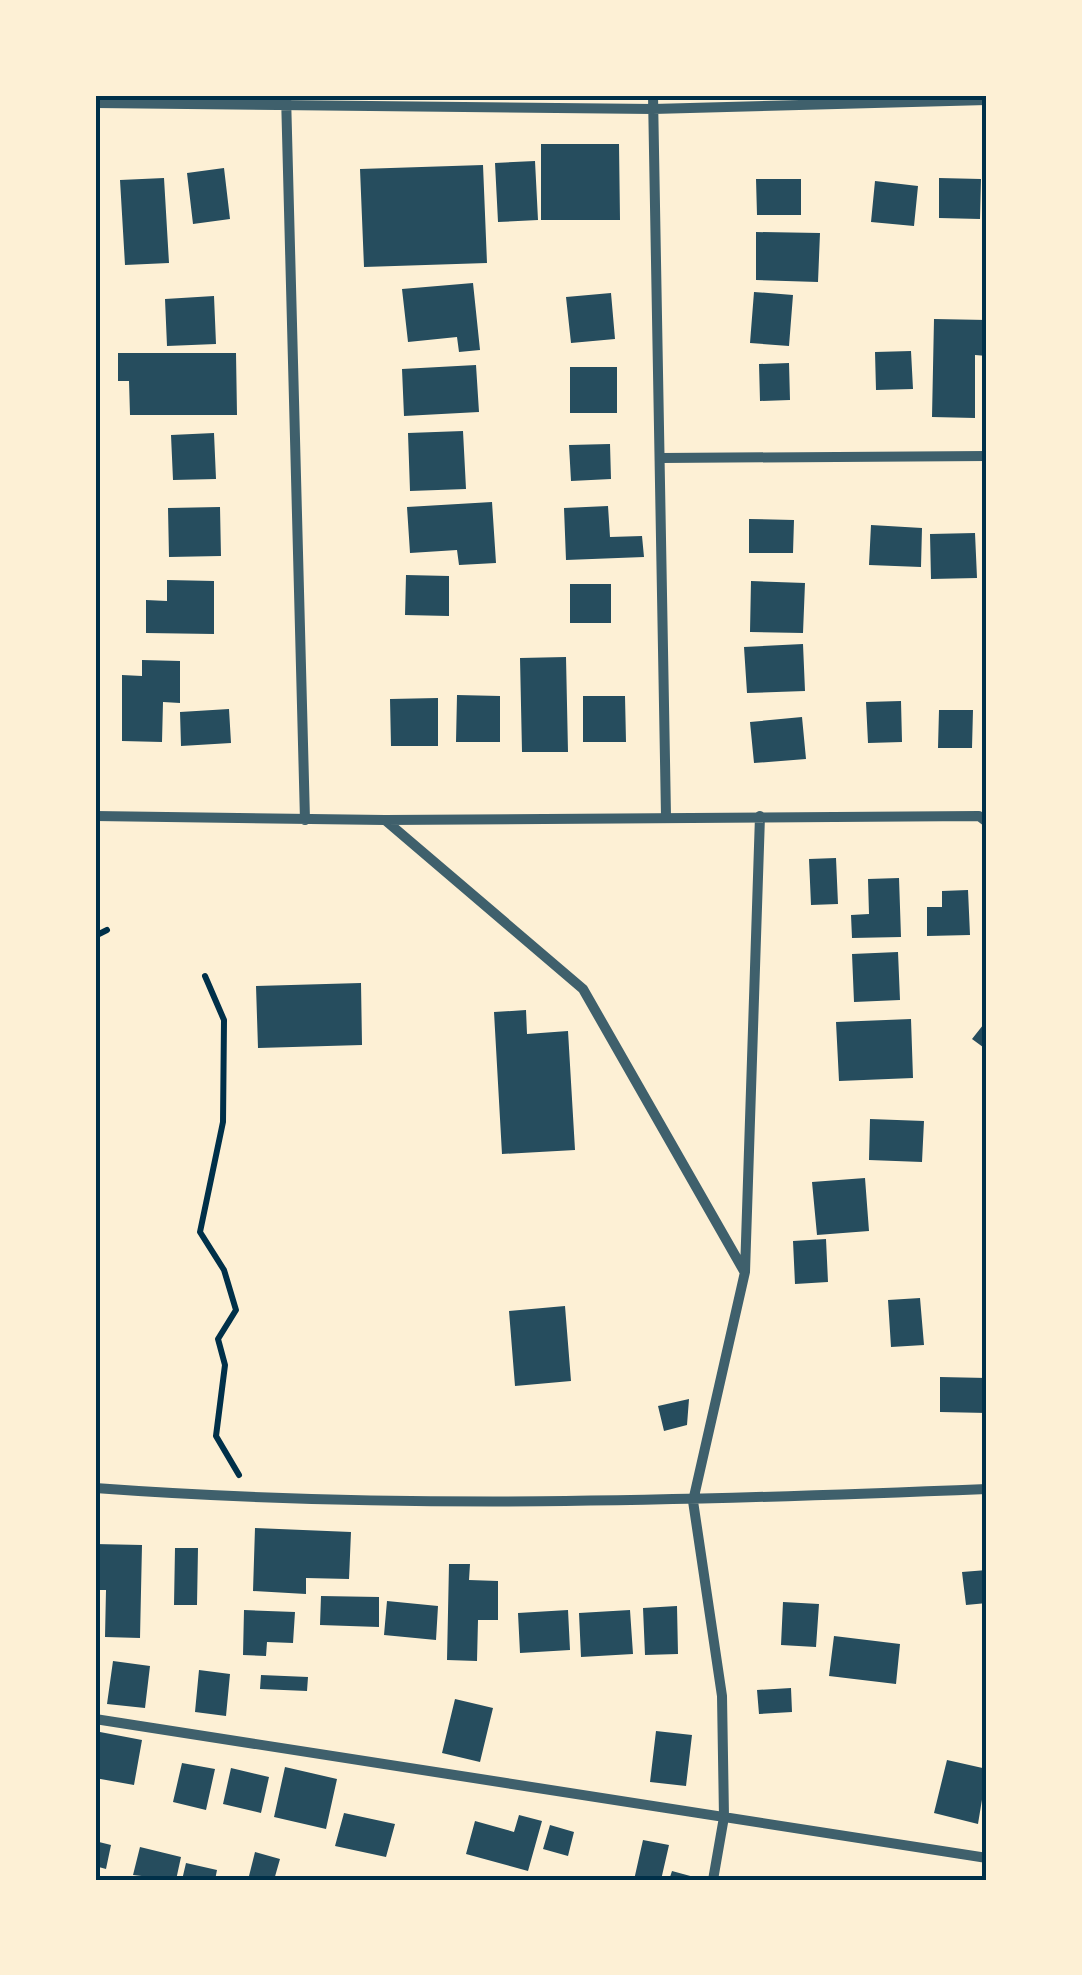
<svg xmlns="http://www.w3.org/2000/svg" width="1082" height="1975" font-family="Lato,sans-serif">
	<rect width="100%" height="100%" fill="#fdf0d5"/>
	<path fill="#264d5e" d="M541,144H619L620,220H541Z
		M535,161L538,220L498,222L495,163Z
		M483,165L487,263L364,267L360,169Z
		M224,168L230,219L193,224L187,173Z
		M95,174H98L100,230H95Z
		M164,178L169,263L125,265L120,180Z
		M939,178L981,179L980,219L939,218Z
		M756,179H801V215H757Z
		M875,181L918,186L914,226L871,222Z
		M756,232L820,233L818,282L756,280Z
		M473,283L480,350L459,352L457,337L408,342L402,289Z
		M754,292L793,295L789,346L750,343Z
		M611,293L615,339L571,343L566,297Z
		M214,296L216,344L167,346L165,299Z
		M934,319L987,320V356L975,355V418L932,417Z
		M911,351L913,389L876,390L875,352Z
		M118,353H236L237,415H130L129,381H118Z
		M789,363L790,400L760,401L759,364Z
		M476,365L479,412L404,416L402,369Z
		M570,367H617V413H570Z
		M463,431L466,489L410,491L408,433Z
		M214,433L216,479L173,480L171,435Z
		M610,444L611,479L571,481L569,445Z
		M492,502L496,563L459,565L457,550L410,553L407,507Z
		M608,506L610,537L642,536L644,557L566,560L564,508Z
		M220,507L221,556L169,557L168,508Z
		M749,519L794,520L793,553H749Z
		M871,525L922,528L921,567L869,565Z
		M975,533L977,578L931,579L930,534Z
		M406,575L449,576V616L405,615Z
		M167,580L214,581V634L146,633V600L167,601Z
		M751,581L805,583L803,633L750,632Z
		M570,584H611V623H570Z
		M803,644L805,691L747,693L744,647Z
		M566,657L568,752H522L520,658Z
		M142,660L180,661V703L163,702L162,742L122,741V675L142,676Z
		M457,695L500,696V742H456Z
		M583,696H625L626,742H583Z
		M438,698V746H391L390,699Z
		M901,701L902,742L868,743L866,702Z
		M229,709L231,743L181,746L180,712Z
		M939,710H973L972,748H938Z
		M802,717L806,759L754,763L750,722Z
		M836,858L838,904L811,905L809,859Z
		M899,878L901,937L852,938L851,915L869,914L868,879Z
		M968,890L970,935L927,936V907H942V891Z
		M898,952L900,1000L854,1002L852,954Z
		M361,983L362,1045L258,1048L256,986Z
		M526,1010L527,1034L568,1031L575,1150L502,1154L494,1012Z
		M911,1019L913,1078L839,1081L836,1022Z
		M987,1020V1050L972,1039Z
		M870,1119L924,1121L922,1162L869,1160Z
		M865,1178L869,1231L817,1235L812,1182Z
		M826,1239L828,1282L795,1284L793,1241Z
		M920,1298L924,1345L891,1347L888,1300Z
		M565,1306L571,1381L515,1386L509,1311Z
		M940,1377L987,1378V1413L940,1412Z
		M689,1399L687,1425L664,1431L658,1406Z
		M255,1528L351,1532L349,1579L306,1578V1594L253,1591Z
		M95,1544L142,1545L140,1638L105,1637L106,1590H95Z
		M175,1548H198L197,1605H174Z
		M449,1564H470L469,1580L498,1581V1620H478L477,1661L447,1660Z
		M987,1570V1603L966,1605L962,1572Z
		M321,1596L379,1597V1627L320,1625Z
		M387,1601L438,1606L436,1640L384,1635Z
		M783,1602L819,1604L816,1647L781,1645Z
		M677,1606L678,1654L645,1655L643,1608Z
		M244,1610L295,1612L293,1643L267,1642L266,1656L243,1655Z
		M568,1610L570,1650L520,1653L518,1613Z
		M630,1610L633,1654L581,1657L579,1613Z
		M834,1636L900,1644L896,1684L829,1676Z
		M113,1661L150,1666L145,1708L107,1704Z
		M199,1670L230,1674L226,1716L195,1712Z
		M261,1675L308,1677L307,1691L260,1689Z
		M791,1688L792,1712L759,1714L757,1690Z
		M455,1699L493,1708L480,1762L442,1753Z
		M656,1731L692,1735L686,1786L650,1782Z
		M100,1732L142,1740L134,1785L95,1778Z
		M947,1760L987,1769L978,1824L934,1813Z
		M182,1763L215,1769L206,1810L173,1802Z
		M285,1767L337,1779L326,1829L274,1817Z
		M231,1768L269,1777L261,1813L223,1804Z
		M344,1813L395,1824L386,1857L335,1846Z
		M519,1815L542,1821L528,1871L466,1854L475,1821L514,1832Z
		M550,1825L574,1832L568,1856L543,1849Z
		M643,1840L669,1845L661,1880H634Z
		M95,1841L111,1845L106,1869L95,1866Z
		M140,1847L181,1857L176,1880L133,1875Z
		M255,1852L280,1859L274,1880H248Z
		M186,1863L217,1870L215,1880H182Z
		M672,1871L694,1877L693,1880H669Z"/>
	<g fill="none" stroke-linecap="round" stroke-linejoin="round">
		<path stroke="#003049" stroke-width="6" d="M95,936L107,930
			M205,976L224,1020L223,1122L200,1232L224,1270L236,1310L218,1339L225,1365L216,1436L239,1475"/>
		<path stroke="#3f606c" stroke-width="10" d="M286,95L305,820
			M653,95L666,816
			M95,103L653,109L987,100
			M661,458L987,456
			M95,816L385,820L979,816L987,822
			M385,820L583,989L744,1271
			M95,1488C393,1510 689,1501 987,1489
			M95,1719L987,1858
			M713,1880L724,1817L722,1696L693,1501L745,1272L760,816"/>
	</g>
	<rect width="1082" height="1975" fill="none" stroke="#fdf0d5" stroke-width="195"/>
	<rect x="98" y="98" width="886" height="1780" fill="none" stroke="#003049" stroke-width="4"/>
</svg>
